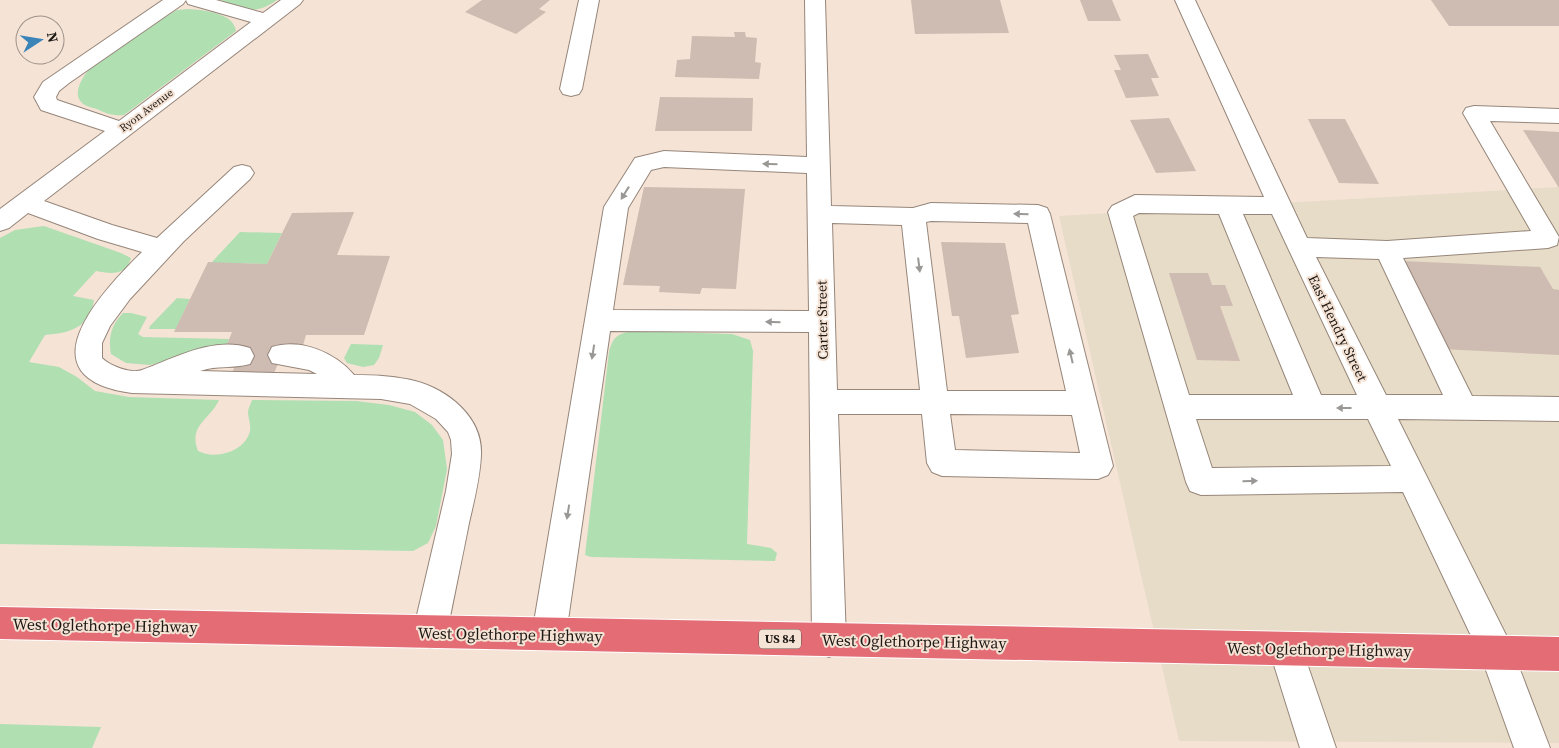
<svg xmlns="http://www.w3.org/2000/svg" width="1559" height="748" font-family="'Source Serif 4',serif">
	<rect width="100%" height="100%" fill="#f5e3d6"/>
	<path fill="#e7dcc7" d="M1559,187V743L1179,741L1059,216Z"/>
	<path fill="#b0dfb2" d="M221,0H277C256,15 243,11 221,0Z
		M188,9C204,10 234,13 236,31L124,115C113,116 107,114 97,109C93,108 85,106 82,103C71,93 84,75 91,67L170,14L177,10Z
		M44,226L121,253L131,258C126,276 111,274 96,271L73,296L94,300C90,328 69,333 45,335L29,362L59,367L77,377L95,391L129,397L219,400C210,420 188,425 198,451C215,460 245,452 250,431C251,424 248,418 248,412C248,408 251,404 252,400L356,401L389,405L415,412L432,425L443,440L447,469L436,526L428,543L413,551L0,544V238L15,230Z
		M240,232L282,233L267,264L211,263Z
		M177,298L190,299L176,329H149L150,326Z
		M123,313H131L147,317L138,334L143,337L229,339L226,347L150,365L126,363L111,354C108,338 111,325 123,313Z
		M632,331L732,334L750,340L753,351L747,544L771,548L777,553L775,561L591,557L585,555L609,352C613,337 617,334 632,331Z
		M351,344L383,345L379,358L374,365L363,367L347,363L344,358Z
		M0,724L101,727L92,748H0Z"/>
	<path fill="#cebbb1" d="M482,0H550L539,9L546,12L516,34L465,12Z
		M911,0H1000L1009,33L915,34Z
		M1080,0H1112L1121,21H1088Z
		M1431,0H1559V26H1449Z
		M734,32H745L746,37L757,38L755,62L761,63L759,79L675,77L677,60L690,59L692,36L735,37Z
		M1148,54L1159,78H1151L1159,96L1126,98L1114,70H1121L1114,55Z
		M660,97L753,98L752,131H655Z
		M1169,118L1196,171L1156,173L1130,120Z
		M1308,119H1345L1379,184L1339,183Z
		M1523,130L1559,132V188Z
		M644,187L745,189L736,289L702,288L700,294L659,292L660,286L623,285Z
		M354,212L337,255L390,256L364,335H306L302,349L284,350L274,373H232L242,350L226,347L232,332H174L208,262L267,264L292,213Z
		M941,242L1005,243L1019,314L1011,315L1019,353L966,358L959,316H952Z
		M1402,261L1540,267L1553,289L1559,290V355L1442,349Z
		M1169,273H1208L1212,285H1225L1233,306H1220L1240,361L1197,360Z"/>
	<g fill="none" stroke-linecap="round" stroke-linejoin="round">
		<defs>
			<path id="minor" d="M163,0H216L263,13L281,0H303L300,4L44,201L112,225L157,238L234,167L242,165L250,167L254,173L250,179L184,241L130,299L110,326L102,343V358C110,366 131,374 142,370C175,358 213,336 250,348L254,356L250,364C233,369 217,365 200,371L317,374L309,370L272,363L268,355L272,347C301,338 336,353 354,375C375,375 395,376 415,381C449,390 483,418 481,455C480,478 474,501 469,523C462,559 454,596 447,632L442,644L430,648L418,644L413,632L446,491L452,454L451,440L448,432L436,419L410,404L381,399L132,393C22,378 99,294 142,252L98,239L28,213L9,228L0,231V209L105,131L41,110L34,97L43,82ZM186,0L188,4L251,22L119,121L57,100L56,97L59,91L69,83L183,4Z
				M579,0H599L582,89L579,94L571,96L563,94L560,89Z
				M805,0H825L831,206L913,208L931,203L1038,205L1047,208L1050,214L1113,466L1108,475L1098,479L942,476L932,472L927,463L922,414H838L846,640L841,652L829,657L817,652L812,640L809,332L610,331L566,634L561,646L549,650L537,646L532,634L604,207L635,158L664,151L807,157ZM664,167L807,173L809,311L613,310L628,208L651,170ZM931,221L1028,223L1066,391H947L926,222ZM832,223L902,225L920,390H837ZM950,414L1072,415L1080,453L955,450Z
				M1175,0H1195L1307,238L1387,241L1531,231L1463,113L1466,108L1474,106L1559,109V123L1490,121L1559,237L1557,245L1548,248L1403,258L1472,396L1559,397V421L1398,419L1509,641L1550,748H1514L1482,659L1403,492L1201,495L1190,491L1186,482L1108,212L1112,206L1135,195L1264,197ZM1139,213L1219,214L1293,395H1189L1133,216ZM1243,214H1272L1357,395H1321ZM1316,257L1379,259L1443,395H1386ZM1196,419H1368L1391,466L1212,468Z
				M1286,632L1298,637L1336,748H1300L1269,649L1274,637Z"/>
			<path id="highway" d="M0,607L1559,637V671L0,639Z"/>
		</defs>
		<use href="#minor" stroke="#96867a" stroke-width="2"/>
		<use href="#highway" stroke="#fff" stroke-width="2"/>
		<use href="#minor" fill="#fff" fill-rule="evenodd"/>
		<use href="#highway" fill="#e36c75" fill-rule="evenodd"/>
	</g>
	<defs><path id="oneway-solid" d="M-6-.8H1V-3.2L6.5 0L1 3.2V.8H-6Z" transform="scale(1.25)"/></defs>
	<g fill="#9a9895">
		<use href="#oneway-solid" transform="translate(770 164) rotate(-178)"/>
		<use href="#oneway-solid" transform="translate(625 193) rotate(122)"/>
		<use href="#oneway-solid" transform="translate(1021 214) rotate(-179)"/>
		<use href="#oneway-solid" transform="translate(919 265) rotate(83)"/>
		<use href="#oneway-solid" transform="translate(773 322) rotate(-179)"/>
		<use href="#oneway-solid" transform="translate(593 352) rotate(99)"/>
		<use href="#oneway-solid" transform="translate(1071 356) rotate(-103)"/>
		<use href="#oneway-solid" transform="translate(1344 408) rotate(180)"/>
		<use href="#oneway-solid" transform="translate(1250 481) rotate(-1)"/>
		<use href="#oneway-solid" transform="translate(568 512) rotate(99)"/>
	</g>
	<g text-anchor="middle" stroke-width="4" stroke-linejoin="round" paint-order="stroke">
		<g font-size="11" fill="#1f1914" stroke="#f5e3d6">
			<text transform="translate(146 110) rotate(-37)" y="4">Ryon Avenue</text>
		</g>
		<rect fill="#f5e3d6" stroke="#5f564e" stroke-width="1" x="759" y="629.5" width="42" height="19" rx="4"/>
		<g font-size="12" font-weight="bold" fill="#1f1914">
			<text x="780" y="643">US 84</text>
		</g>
		<g font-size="14" fill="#1f1914" stroke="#f5e3d6">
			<text transform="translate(822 320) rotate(-91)" y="5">Carter Street</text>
			<text transform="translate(1338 328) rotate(64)" y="5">East Hendry Street</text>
		</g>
		<g font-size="16" fill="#1f1914" stroke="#f5e3d6">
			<text transform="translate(105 625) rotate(1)" y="6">West Oglethorpe Highway</text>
			<text transform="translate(510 634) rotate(1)" y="6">West Oglethorpe Highway</text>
			<text transform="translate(914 641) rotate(1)" y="6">West Oglethorpe Highway</text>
			<text transform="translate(1319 649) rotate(1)" y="6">West Oglethorpe Highway</text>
		</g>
	</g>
	<g transform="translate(40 40) rotate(78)"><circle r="24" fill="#f5e3d6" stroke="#9f9288"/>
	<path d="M0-4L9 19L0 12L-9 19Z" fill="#3b84b8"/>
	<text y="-8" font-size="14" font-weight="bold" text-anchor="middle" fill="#1f1914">N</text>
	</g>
</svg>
